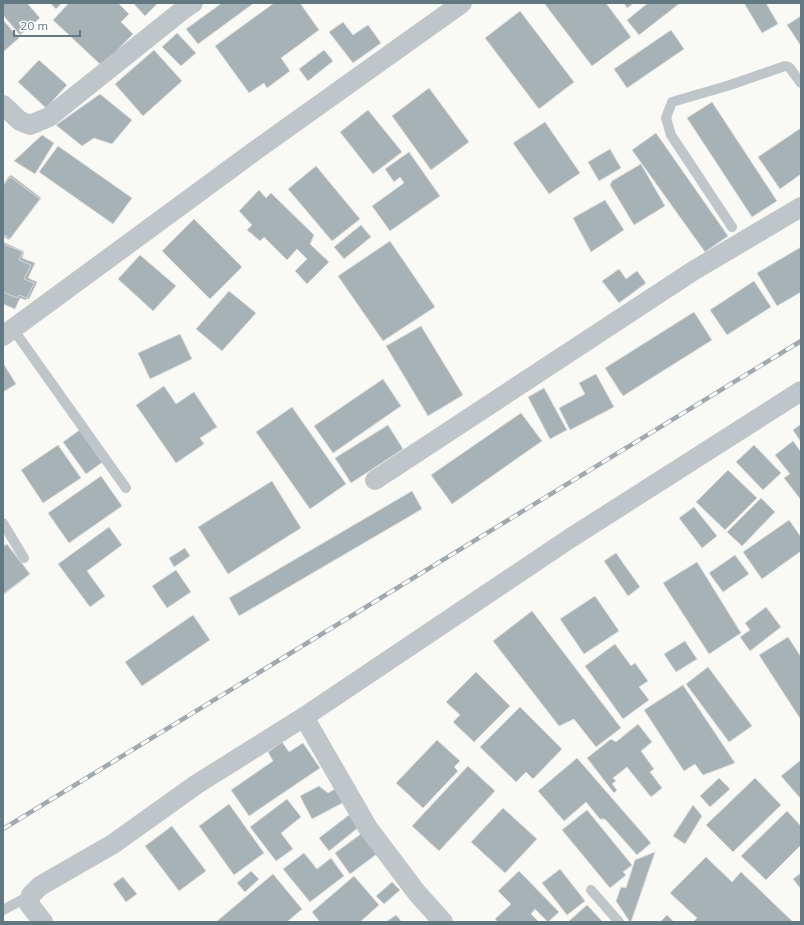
<svg xmlns="http://www.w3.org/2000/svg" width="804" height="925" font-family="Mulish,sans-serif">
	<rect width="100%" height="100%" fill="#f9f9f6"/>
	<path fill="#a6b2b6" stroke="#dbdad8" d="M3,3H27L40,18L20,35L3,15Z
		M50,3H62L56,9Z
		M69,3H118L129,14L121,22L133,34L102,66L53,20Z
		M133,3H158L145,16Z
		M222,3H254L198,44L186,29Z
		M274,3H300L319,30L281,58L290,71L267,88L264,83L249,93L215,46Z
		M544,3H606L631,37L592,66Z
		M624,3H634L627,8Z
		M648,3H680L639,35L627,20Z
		M744,3H766L778,24L762,33Z
		M520,11L574,82L539,109L485,38Z
		M801,16V46L787,25Z
		M3,20L19,38L3,52Z
		M343,22L353,35L368,25L381,43L353,63L329,32Z
		M671,30L684,49L627,88L614,69Z
		M177,33L196,53L181,66L162,47Z
		M154,50L182,81L143,116L115,84Z
		M324,50L333,61L308,81L299,69Z
		M39,60L67,85L46,108L18,82Z
		M429,88L469,142L431,170L392,116Z
		M100,94L132,120L112,144L94,138L82,146L56,125Z
		M712,102L777,201L752,217L687,118Z
		M368,110L402,152L373,174L340,132Z
		M545,122L580,173L549,194L513,143Z
		M801,128V174L780,189L758,157Z
		M656,133L728,236L705,252L632,150Z
		M42,135L54,143L35,174L14,161Z
		M58,146L132,198L113,224L39,172Z
		M610,149L621,168L599,181L588,162Z
		M409,152L440,196L390,231L372,206L404,183L400,177L394,182L385,169Z
		M641,164L665,206L634,225L610,185L612,181Z
		M316,166L360,219L332,241L288,189Z
		M11,175L41,198L9,240L3,236V186Z
		M9,176L40,199L10,239L3,234V185Z
		M259,190L266,198L271,193L314,235L310,244L329,262L307,284L295,271L307,259L297,249L287,260L264,237L260,241L247,230L252,225L239,211Z
		M605,200L624,230L591,252L573,218Z
		M194,219L242,267L210,299L162,251Z
		M361,225L371,237L344,259L334,247Z
		M390,241L435,307L383,341L338,276Z
		M3,242L23,251L19,260L31,265L24,279L34,283L26,300L20,298L15,309L3,304Z
		M3,244L24,252L22,258L35,263L28,278L37,282L29,299L19,295L17,298L3,292Z
		M801,247V292L777,306L757,273Z
		M140,255L176,286L153,311L118,279Z
		M619,269L626,279L637,271L646,283L619,303L602,281Z
		M754,281L771,307L727,335L710,310Z
		M229,291L256,313L222,351L196,329Z
		M694,312L712,340L623,396L605,368Z
		M421,326L463,395L428,416L386,346Z
		M180,334L192,359L150,379L138,353Z
		M3,363L16,384L3,392Z
		M596,374L614,407L570,430L559,408L585,394L579,383Z
		M383,379L401,406L333,453L314,426Z
		M164,386L176,404L194,392L217,427L200,438L204,444L176,463L136,405Z
		M544,388L567,430L550,439L528,397Z
		M292,407L346,484L310,509L256,432Z
		M521,413L542,441L452,504L431,475Z
		M801,424V442L793,430Z
		M388,425L403,449L351,483L335,458Z
		M81,429L104,461L86,474L63,442Z
		M793,441L801,452V500L784,478L790,474L775,455Z
		M58,445L81,478L43,503L21,470Z
		M754,445L781,473L763,490L736,462Z
		M728,470L757,498L725,530L696,502Z
		M101,476L122,506L69,543L48,513Z
		M272,481L301,528L228,574L198,527Z
		M412,491L422,509L239,616L229,598Z
		M761,498L775,512L742,546L727,532Z
		M694,507L717,536L702,548L679,518Z
		M789,520L801,537V551L762,579L743,552Z
		M109,527L122,545L87,571L105,596L90,607L58,564Z
		M7,544L30,574L3,594V546Z
		M7,544L30,574L3,595V547Z
		M185,548L190,556L174,567L169,558Z
		M616,553L640,587L628,596L604,561Z
		M735,555L749,574L723,592L709,573Z
		M697,562L741,633L709,654L663,583Z
		M176,570L191,592L167,608L152,586Z
		M595,596L619,631L584,654L560,619Z
		M766,607L781,627L750,651L740,637L750,630L745,623Z
		M532,611L621,728L596,747L574,719L559,726L493,641Z
		M193,615L210,640L142,686L125,662Z
		M788,637L801,657V720L759,655Z
		M685,641L697,659L676,672L664,654Z
		M615,644L631,666L635,663L648,681L639,687L649,700L623,719L585,666Z
		M708,667L752,726L729,742L686,684Z
		M476,672L510,706L474,742L453,722L460,715L446,702Z
		M683,685L735,763L703,775L695,764L684,771L644,710Z
		M520,707L562,749L533,779L526,772L516,782L480,747Z
		M638,724L652,742L641,751L654,769L650,772L662,788L651,797L627,767L613,778L616,781L612,784L617,790L614,793L587,758L611,739L616,742Z
		M437,740L460,761L454,767L458,771L423,808L396,783Z
		M282,742L289,752L303,743L320,768L249,816L231,790L273,761L268,752Z
		M577,758L651,843L637,855L605,819H600L586,802L564,821L538,791Z
		M801,760V799L781,776Z
		M468,766L495,791L439,851L412,826Z
		M719,778L730,789L710,807L700,796Z
		M755,778L781,805L733,852L706,825Z
		M319,786L328,793L340,786L348,800L312,819L300,796Z
		M287,799L301,817L281,833L293,849L276,861L250,827Z
		M229,804L264,853L234,875L199,826Z
		M693,805L702,816L685,844L673,836Z
		M503,808L537,839L505,873L471,842Z
		M587,810L632,865L623,872L626,875L610,888L562,830Z
		M787,811L801,826V845L766,880L741,856Z
		M349,815L359,827L329,851L319,838Z
		M172,826L206,871L179,891L145,846Z
		M365,831L381,851L350,874L335,853Z
		M655,852L631,922H630L616,901L621,887L626,888L635,860Z
		M304,853L317,869L331,858L344,876L310,902L283,869Z
		M706,857L732,882L741,872L793,922H693L697,918L670,893Z
		M560,869L585,901L567,915L542,883Z
		M251,871L259,879L245,892L237,883Z
		M519,871L559,912L548,922L535,909L531,914L539,922H498L495,919L511,904L498,891Z
		M801,873V889L793,879Z
		M273,874L302,909L287,922H216Z
		M354,876L379,905L360,922H320L312,912Z
		M123,877L137,894L126,902L113,884Z
		M392,882L400,890L384,904L376,896Z
		M587,905L603,922H569V921Z
		M396,915L402,922H386Z
		M667,915L674,922H660Z"/>
	<g fill="none" stroke-linecap="round" stroke-linejoin="round">
		<path stroke="#bfc6c9" stroke-width="10" d="M732,227L671,135L666,118L672,102L730,85L785,66L789,67L801,83
			M13,329L126,488
			M3,523L24,558
			M591,890L619,922
			M3,910L31,895"/>
		<path stroke="#bfc6c9" stroke-width="20" d="M3,105L20,121L30,125L49,117L184,9L193,3
			M3,336L256,150L462,3
			M375,480L693,271L801,207
			M304,717L368,828L417,893L443,922
			M43,922L29,904L31,895L40,886L113,844L197,784L304,717L569,539L801,391"/>
		<defs>
			<path id="rail" d="M3,829L801,341"/>
		</defs>
		<use href="#rail" stroke="#9fa9ae" stroke-width="4.5"/>
		<use href="#rail" stroke="#fff" stroke-width="3" stroke-dasharray="9" stroke-linecap="butt"/>
	</g>
	<rect width="804" height="925" fill="none" stroke="#627983" stroke-width="8"/>
	<path d="M14 30v6h66v-6" fill="none" stroke="#627983" stroke-width="2"/>
	<text x="20" y="30" font-size="12" fill="#627983" stroke="#ffffff" stroke-width="3" paint-order="stroke">20 m</text>
</svg>
